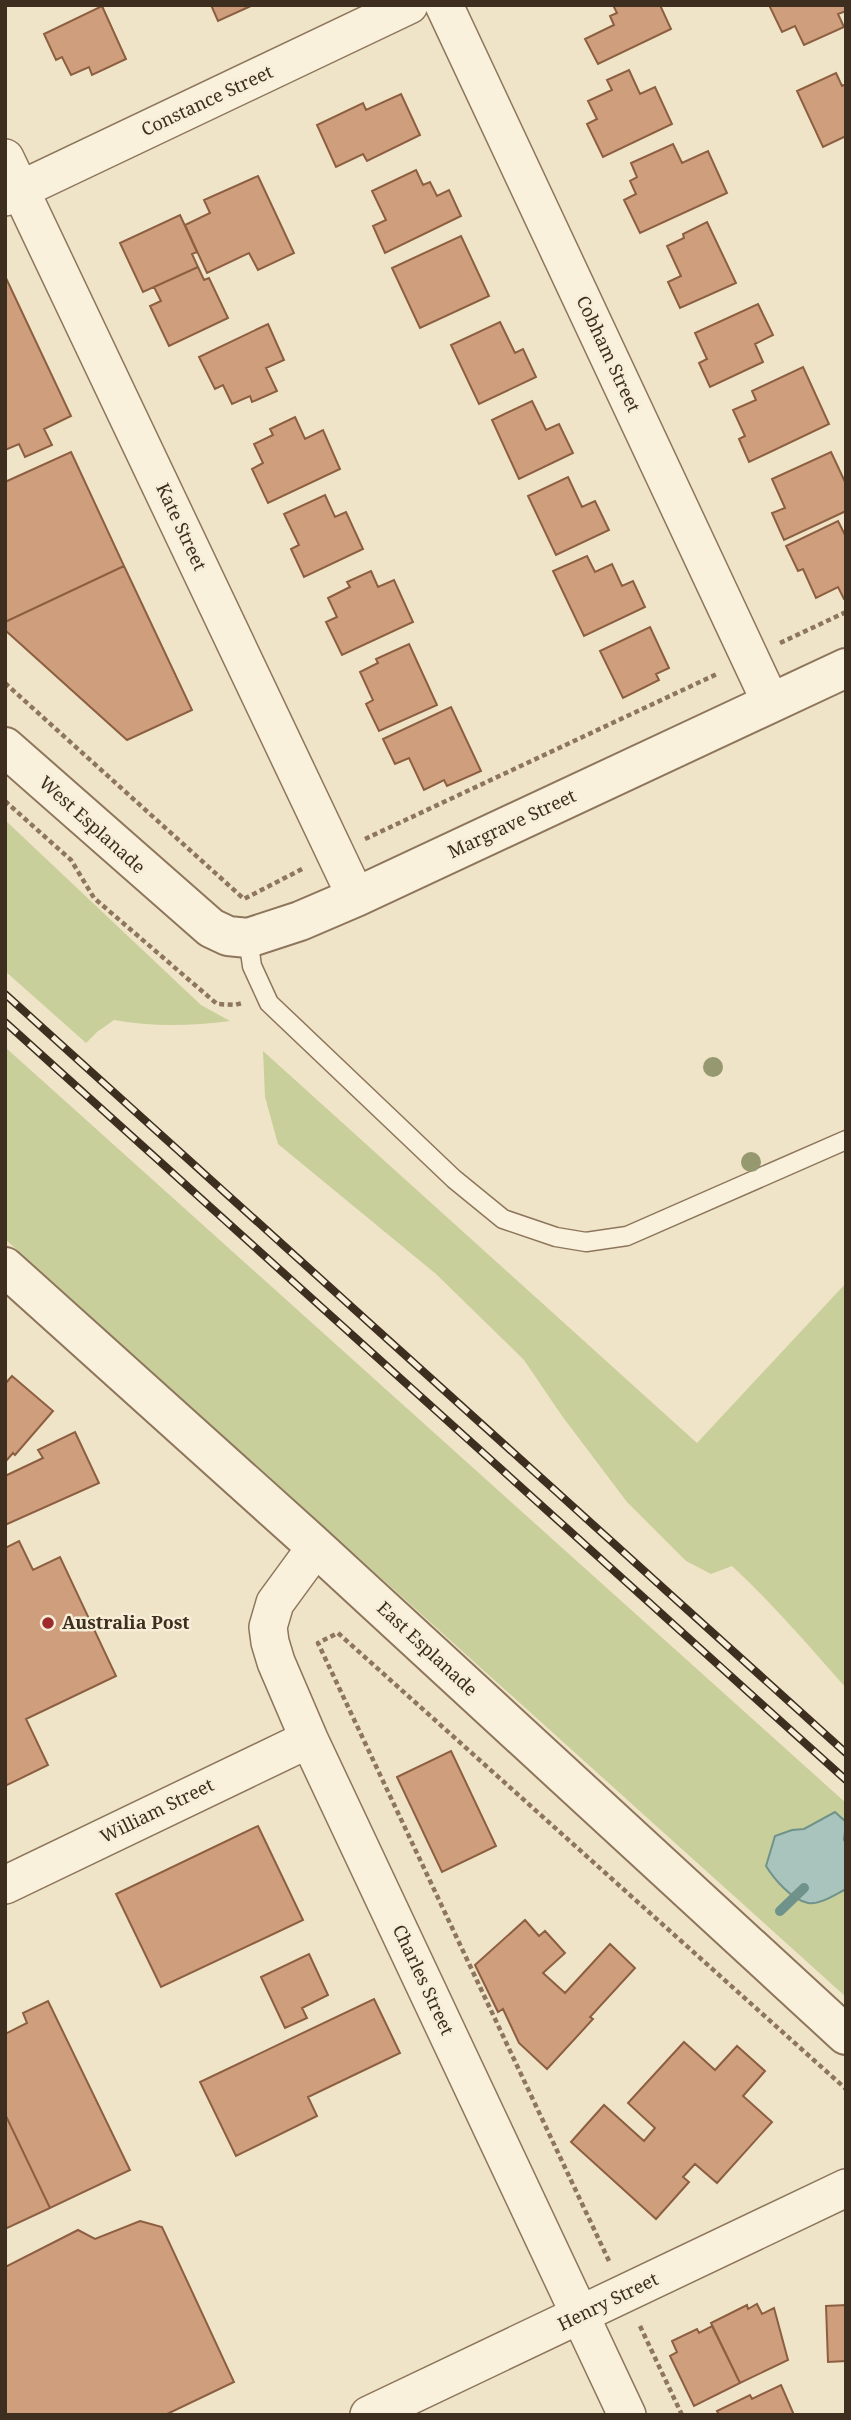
<svg xmlns="http://www.w3.org/2000/svg" width="851" height="2420" font-family="'Noto Serif',serif">
	<rect width="100%" height="100%" fill="#f0e4c8"/>
	<path fill="#c9cf9b" d="M5,820L201,1005L230,1021C191,1026 152,1027 114,1020L97,1032L86,1043L5,971Z
		M5,1047L846,1803V1997L5,1239Z
		M263,1051L697,1443L846,1283V1688C809,1646 773,1604 732,1566L711,1574L686,1561L627,1502L562,1416L524,1360L436,1274L278,1144L265,1097Z"/>
	<path fill="#a9c4bc" stroke="#6f938a" stroke-width="2" d="M835,1812L846,1822L844,1840L846,1842V1889C836,1894 820,1905 808,1903C792,1900 774,1879 766,1866L775,1836L792,1830L804,1829Z"/>
	<g fill="none" stroke-linecap="round" stroke-linejoin="round">
		<path stroke="#6f938a" stroke-width="10" d="M780,1911L804,1888"/>
	</g>
	<path fill="#cf9f7d" stroke="#8d5f41" stroke-width="2" d="M211,5H253L218,21Z
		M613,5H660L671,29L598,64L585,39L614,25L610,16L617,13Z
		M769,5H846V11L838,14L844,27L804,45L795,26L782,32Z
		M102,6L126,59L92,75L89,67L71,75L62,57L56,60L44,34Z
		M629,70L640,94L655,87L672,124L603,157L587,124L597,119L588,101L612,90L607,80Z
		M836,73L842,86L846,84V136L823,147L797,91Z
		M401,94L420,135L367,161L363,154L336,167L317,125L363,103L366,110Z
		M673,144L682,163L708,151L727,193L640,233L624,200L636,194L630,181L637,177L631,163Z
		M416,170L423,185L430,182L437,196L449,190L461,216L385,253L373,226L386,220L372,191Z
		M258,176L294,253L258,270L249,253L207,273L185,225L210,213L204,200Z
		M180,215L197,252L192,254L198,267L143,292L120,243Z
		M707,222L736,283L680,308L668,282L681,276L667,246L684,238L683,234Z
		M461,236L489,296L420,328L392,268Z
		M198,267L204,280L209,278L228,318L169,346L150,306L161,301L154,287Z
		M5,276L71,416L44,429L52,445L25,457L19,444L5,450Z
		M758,304L773,335L755,344L763,362L710,387L699,363L707,359L695,333Z
		M500,322L515,353L523,349L536,377L479,404L451,345Z
		M268,324L284,360L266,368L277,391L252,402L250,396L232,404L223,385L215,389L199,357Z
		M803,367L829,424L749,462L739,439L745,436L733,410L756,400L752,391Z
		M532,401L546,430L559,424L573,453L519,479L492,420Z
		M295,417L305,439L323,430L340,469L268,503L252,469L263,463L254,444L273,435L270,429Z
		M71,452L124,566L5,622V482Z
		M831,452L846,484V511L784,540L772,513L785,508L772,479Z
		M568,477L582,507L595,501L609,530L556,555L528,496Z
		M325,495L335,517L346,512L363,549L304,577L291,549L299,545L284,514Z
		M838,521L846,537V599H844L838,587L816,598L803,569L798,571L786,546Z
		M587,556L595,572L612,564L622,586L633,581L645,607L584,636L553,571Z
		M124,566L192,710L127,740L5,630V622Z
		M371,571L378,587L394,580L413,622L342,655L326,622L337,617L328,598L350,587L347,582Z
		M650,627L669,668L656,674L659,680L623,698L600,651Z
		M409,644L437,705L379,731L366,704L373,700L360,672L378,663L376,659Z
		M451,707L481,771L447,786L444,780L424,790L409,758L395,764L383,739Z
		M12,1376L53,1411L15,1455L13,1453L5,1462V1384Z
		M75,1432L99,1483L5,1525V1476L43,1458L38,1450Z
		M19,1541L33,1570L60,1557L116,1676L26,1719L48,1765L5,1786V1548Z
		M451,1751L496,1846L442,1872L397,1777Z
		M258,1826L303,1920L161,1987L116,1894Z
		M525,1920L539,1936L545,1931L565,1953L543,1973L565,1993L610,1944L635,1968L590,2017L593,2019L547,2069L519,2043L503,2009L498,2012L475,1965Z
		M309,1954L328,1995L302,2008L307,2018L285,2028L261,1977Z
		M374,1999L400,2053L308,2097L317,2116L236,2156L200,2082Z
		M48,2001L130,2170L50,2208L5,2114V2034L27,2023L23,2013Z
		M684,2042L715,2070L737,2046L765,2071L743,2096L772,2122L717,2183L695,2164L683,2177L689,2182L656,2219L571,2142L604,2105L644,2141L655,2128L628,2103Z
		M5,2114L50,2208L5,2229Z
		M140,2221L162,2227L234,2382L165,2415H5V2267L78,2230L95,2239Z
		M757,2304L762,2314L774,2308L788,2360L740,2383L711,2323L747,2305L748,2309Z
		M846,2305V2361L828,2362L826,2306Z
		M712,2326L740,2383L694,2406L670,2356L677,2352L672,2341L697,2329L699,2333Z
		M781,2385L794,2415H719L717,2411L750,2395L752,2399Z"/>
	<g fill="none" stroke-linecap="round" stroke-linejoin="round">
		<defs>
			<path id="service" d="M248,938L252,966L269,1003L454,1179L503,1219L556,1237L586,1242L627,1236L846,1140"/>
			<path id="minor" d="M444,5L771,703
				M5,158L356,897
				M5,197L409,5
				M316,1547L275,1603L268,1627L270,1642L276,1662L309,1739L627,2415
				M5,1885L309,1739
				M369,2415L846,2188"/>
			<path id="tertiary" d="M5,747L211,928L228,936L248,938L300,921L356,897L846,668
				M5,1267L316,1547L846,2035"/>
		</defs>
		<use href="#service" stroke="#8d765c" stroke-width="21"/>
		<use href="#minor" stroke="#8d765c" stroke-width="40"/>
		<use href="#tertiary" stroke="#8d765c" stroke-width="42"/>
		<path stroke="#8d765c" stroke-width="4.5" stroke-dasharray="5 3.5" stroke-linecap="butt" d="M780,643L846,612
			M5,683L244,899L304,868
			M5,801L71,860L94,898L217,1004L235,1005L242,1003
			M365,839L719,673
			M609,2261L318,1643L338,1633L846,2089
			M640,2326L682,2415"/>
		<use href="#service" stroke="#faf1dc" stroke-width="18"/>
		<use href="#minor" stroke="#faf1dc" stroke-width="37"/>
		<use href="#tertiary" stroke="#faf1dc" stroke-width="38"/>
		<defs>
			<path id="rail" d="M5,994L846,1753
				M5,1022L846,1780"/>
		</defs>
		<use href="#rail" stroke="#3d2e20" stroke-width="8"/>
		<use href="#rail" stroke="#f7eed8" stroke-width="5" stroke-dasharray="16" stroke-linecap="butt"/>
	</g>
	<g fill="#96986f">
		<circle cx="713" cy="1067" r="10"/>
		<circle cx="751" cy="1162" r="10"/>
	</g>
	<circle fill="#9e2a2b" stroke="#f7eed8" stroke-width="2.5" cx="48" cy="1623" r="7"/>
	<g text-anchor="middle" stroke-width="5" stroke-linejoin="round" paint-order="stroke">
		<g font-size="18" fill="#3d2e20" stroke="#f7eed8">
			<text transform="translate(207 101) rotate(-25)" y="6">Constance Street</text>
			<text transform="translate(608 354) rotate(65)" y="6">Cobham Street</text>
			<text transform="translate(181 527) rotate(65)" y="6">Kate Street</text>
			<text transform="translate(512 824) rotate(-25)" y="6">Margrave Street</text>
			<text transform="translate(92 825) rotate(42)" y="6">West Esplanade</text>
			<text transform="translate(427 1649) rotate(43)" y="6">East Esplanade</text>
			<text transform="translate(157 1811) rotate(-26)" y="6">William Street</text>
			<text transform="translate(423 1980) rotate(65)" y="6">Charles Street</text>
			<text transform="translate(608 2302) rotate(-26)" y="6">Henry Street</text>
		</g>
		<g font-size="18" font-weight="bold" fill="#3d2e20" stroke="#f7eed8" text-anchor="start">
			<text x="62" y="1629">Australia Post</text>
		</g>
	</g>
	<rect width="851" height="2420" fill="none" stroke="#3d2e20" stroke-width="14"/>
</svg>
